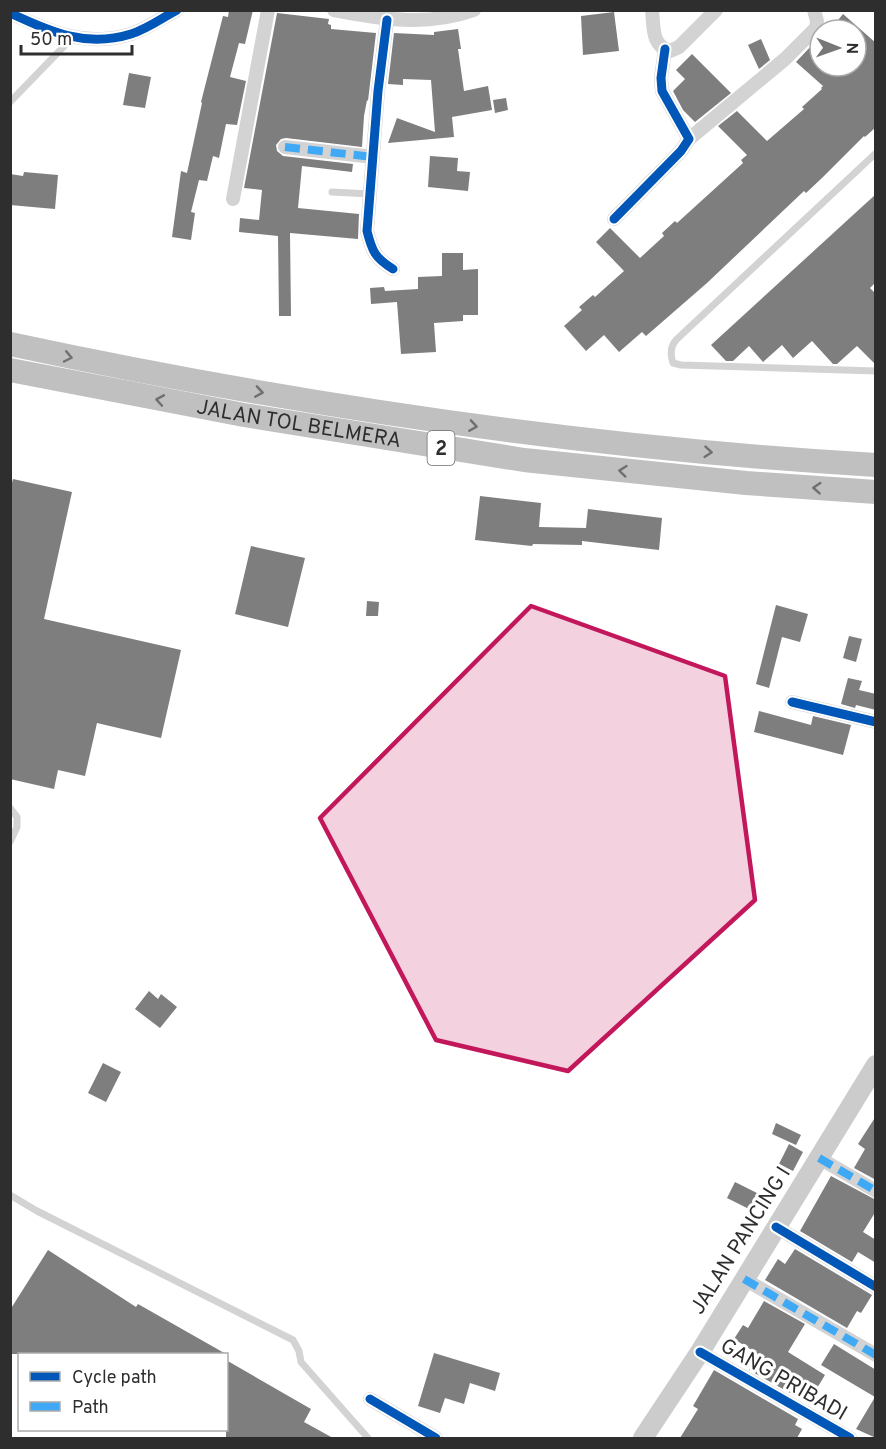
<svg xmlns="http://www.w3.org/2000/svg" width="886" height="1449" font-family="Overpass,sans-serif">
	<rect width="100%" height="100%" fill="#fff"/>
	<path fill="#7e7e7e" d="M229,10H253L245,44L239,43L230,77L246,81L237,125L226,124L219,158L213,156L207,181L199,180L191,212L195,213L191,240L172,237L181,171L187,173L202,103L201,102L223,16L228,17Z
		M614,12L619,51L583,55L581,16Z
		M277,13L329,19L328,24L331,25V29L376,33L368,101L367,100L364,116L362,147L286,138L281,139L276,145L277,151L283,156L353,164L352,172L302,166L298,208L359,214L358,239L290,233L291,316H279L278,236L239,232L240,218L259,220L262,190L244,188Z
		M843,14L876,43V127L865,137L864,136L823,177L806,193L804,191L707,283L646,336L642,332L619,352L604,335L586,351L564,326L582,310L579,307L593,295L595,297L624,271L596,242L610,228L640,258L664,236L662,233L675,221L677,223L743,163L741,160L747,155L718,126L737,111L767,141L804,109L802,107L822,89L821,88L823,86L796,62L813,44L815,47L820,41V66H825L835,75L846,66H856V30H830Z
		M458,29L461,49H458L464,91L488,86L492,110L452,117L454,137L388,143L397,118L435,132L431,80L403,79V85L388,84L394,33L434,35V32Z
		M761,39L770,60L759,69L748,45Z
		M692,54L731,93L695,122L683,110L673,91L685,79L676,70Z
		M129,73L151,77L145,108L123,105Z
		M506,98L508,110L495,113L493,100Z
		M430,156L458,158L457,171L470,172L468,191L428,187Z
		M24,172L58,175L55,209L10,205V174L23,176Z
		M876,194V282L870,288L876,294V365L857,346L837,364H833L812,341L793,358L782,345L763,362L749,346L733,361H726L711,345Z
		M442,253H463V270L478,269V315H463V321L434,323L436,352L401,354L397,302L371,304L370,288L384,287L385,291L418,289V277L442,276Z
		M13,479L72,492L44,619L181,650L161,738L97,723L85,776L58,770L54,789L10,779V490Z
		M480,496L541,503L539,527L586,528L588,509L662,518L659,550L582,541V545L533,544L532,546L475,540Z
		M251,546L305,558L288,627L235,614Z
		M367,601L379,602L378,616H366Z
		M776,605L808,614L800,642L782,637L769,688L756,684Z
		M849,636L862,639L856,662L843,658Z
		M848,678L862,681L859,690L876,694V710L856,705L855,708L841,704Z
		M759,711L811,725L813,716L851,725L843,755L754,732Z
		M149,991L158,999L161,994L177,1007L160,1028L135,1009Z
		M103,1063L121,1072L106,1102L88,1093Z
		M876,1116V1180L854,1168L865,1149L858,1144Z
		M776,1123L801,1135L796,1145L772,1134Z
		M789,1144L803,1152L793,1171L779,1164Z
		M831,1176L876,1200V1211L863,1232L876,1240V1263L858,1252L852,1262L800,1231Z
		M735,1182L761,1195L753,1211L727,1198Z
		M795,1249L872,1295L861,1313L857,1311L847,1328L765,1280L778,1259L785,1264Z
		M48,1250L136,1307L138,1304L226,1354H10V1310Z
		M764,1301L805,1324L788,1352L825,1375L808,1403L749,1370L758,1354L734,1339L743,1325L748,1328Z
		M834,1344L876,1370V1438L856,1429L875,1397L821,1365Z
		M434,1353L500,1373L495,1391L470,1383L464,1404L445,1398L440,1413L418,1406Z
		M226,1360L311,1409L304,1422L333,1438H226Z
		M714,1370L798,1419L795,1425L802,1429L797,1438H680L698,1409L693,1406Z"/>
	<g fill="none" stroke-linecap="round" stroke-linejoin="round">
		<path stroke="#d3d3d3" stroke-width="7" d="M10,102L73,37
			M876,153L677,339C670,346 670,354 673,363L681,365L876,371
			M332,192L370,194
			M10,808L17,817V827L10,842
			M10,1195L37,1211L293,1340L299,1351L301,1362L368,1438"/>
		<path stroke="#d3d3d3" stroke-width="14" d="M334,10C382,19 426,27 474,10
			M652,10C654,27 651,45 670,51L679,47L716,10
			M10,13C51,32 86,48 131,34C147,29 162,18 177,10
			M387,20L378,91L367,231C372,251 375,258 393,269
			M689,139L785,59L816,28L817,21L814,10
			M285,147L373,157
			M233,199L268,10
			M614,219L681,151L689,139L662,91L661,78L665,49
			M792,702L876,722
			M819,1158L876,1191
			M776,1227L876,1287
			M744,1279L876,1355
			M700,1352L850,1438
			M370,1399L436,1438"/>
		<path stroke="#ccc" stroke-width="20" d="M643,1438L700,1352L876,1065"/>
		<g stroke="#c0c0c0" stroke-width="24">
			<path d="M10,344C295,405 585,448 876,465"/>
			<path id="s1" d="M10,370L244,415L524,460L746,483L876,492"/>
		</g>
		<path stroke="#3fa9f5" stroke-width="8" stroke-dasharray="15 8" stroke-linecap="butt" d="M285,147L373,157
			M819,1158L876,1191
			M744,1279L876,1355"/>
		<defs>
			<path id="cycleway" d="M10,13C51,32 86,48 131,34C147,29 162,18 177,10
				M387,20L378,91L367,231C372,251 375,258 393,269
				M614,219L681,151L689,139L662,91L661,78L665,49
				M792,702L876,722
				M776,1227L876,1287
				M700,1352L850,1438
				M370,1399L436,1438"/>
		</defs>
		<use href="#cycleway" stroke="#fff" stroke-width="13"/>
		<use href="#cycleway" stroke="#0057b8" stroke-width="9"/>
	</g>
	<defs><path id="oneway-chevron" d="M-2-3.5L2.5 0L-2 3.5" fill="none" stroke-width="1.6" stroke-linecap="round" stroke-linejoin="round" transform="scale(1.5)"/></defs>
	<g stroke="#707070">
		<use href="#oneway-chevron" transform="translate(68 357) rotate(12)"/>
		<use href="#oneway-chevron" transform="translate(259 392) rotate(9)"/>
		<use href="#oneway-chevron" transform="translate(160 400) rotate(-170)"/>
		<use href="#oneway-chevron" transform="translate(473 426) rotate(9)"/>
		<use href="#oneway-chevron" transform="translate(708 452) rotate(5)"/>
		<use href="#oneway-chevron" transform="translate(623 471) rotate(-174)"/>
		<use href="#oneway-chevron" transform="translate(817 488) rotate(-176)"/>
	</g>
	<path fill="#c2185b" fill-opacity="0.2" stroke="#c2185b" stroke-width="4.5" stroke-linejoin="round" d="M531,606L725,676L755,900L568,1071L436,1040L320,818Z"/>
	<g text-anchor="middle" stroke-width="6" stroke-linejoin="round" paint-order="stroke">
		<rect fill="#fff" stroke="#6d6d6d" stroke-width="1.5" x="427.5" y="431" width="27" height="34" rx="4.5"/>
		<g font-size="20" font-weight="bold" fill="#2e2e2e">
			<text x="441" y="455">2</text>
		</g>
		<g font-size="21" fill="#2e2e2e" stroke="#fff">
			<text dy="7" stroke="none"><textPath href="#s1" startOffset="294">JALAN TOL BELMERA</textPath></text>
			<text transform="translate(740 1240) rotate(-58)" y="7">JALAN PANCING I</text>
			<text transform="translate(784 1379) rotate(30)" y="7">GANG PRIBADI</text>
		</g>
	</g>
	<rect width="886" height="1449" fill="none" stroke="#2e2e2e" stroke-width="24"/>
	<rect x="18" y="1353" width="210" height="78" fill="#ffffff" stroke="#ababab" stroke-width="1.5"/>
	<rect x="30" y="1372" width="30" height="9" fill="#0057b8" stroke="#ababab" stroke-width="1.5"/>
	<text x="72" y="1383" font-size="18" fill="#2e2e2e">Cycle path</text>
	<rect x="30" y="1402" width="30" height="9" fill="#3fa9f5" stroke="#ababab" stroke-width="1.5"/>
	<text x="72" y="1413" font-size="18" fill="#2e2e2e">Path</text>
	<g transform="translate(838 48) rotate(91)"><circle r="28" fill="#ffffff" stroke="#ababab" stroke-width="1.5"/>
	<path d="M0-4.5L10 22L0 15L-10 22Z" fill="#777777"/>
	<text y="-9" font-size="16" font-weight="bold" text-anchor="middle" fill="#2e2e2e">N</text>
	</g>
	<path d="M21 45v9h111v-9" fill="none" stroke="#2e2e2e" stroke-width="3"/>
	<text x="30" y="45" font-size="18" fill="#2e2e2e" stroke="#ffffff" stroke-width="4.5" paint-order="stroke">50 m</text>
</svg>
